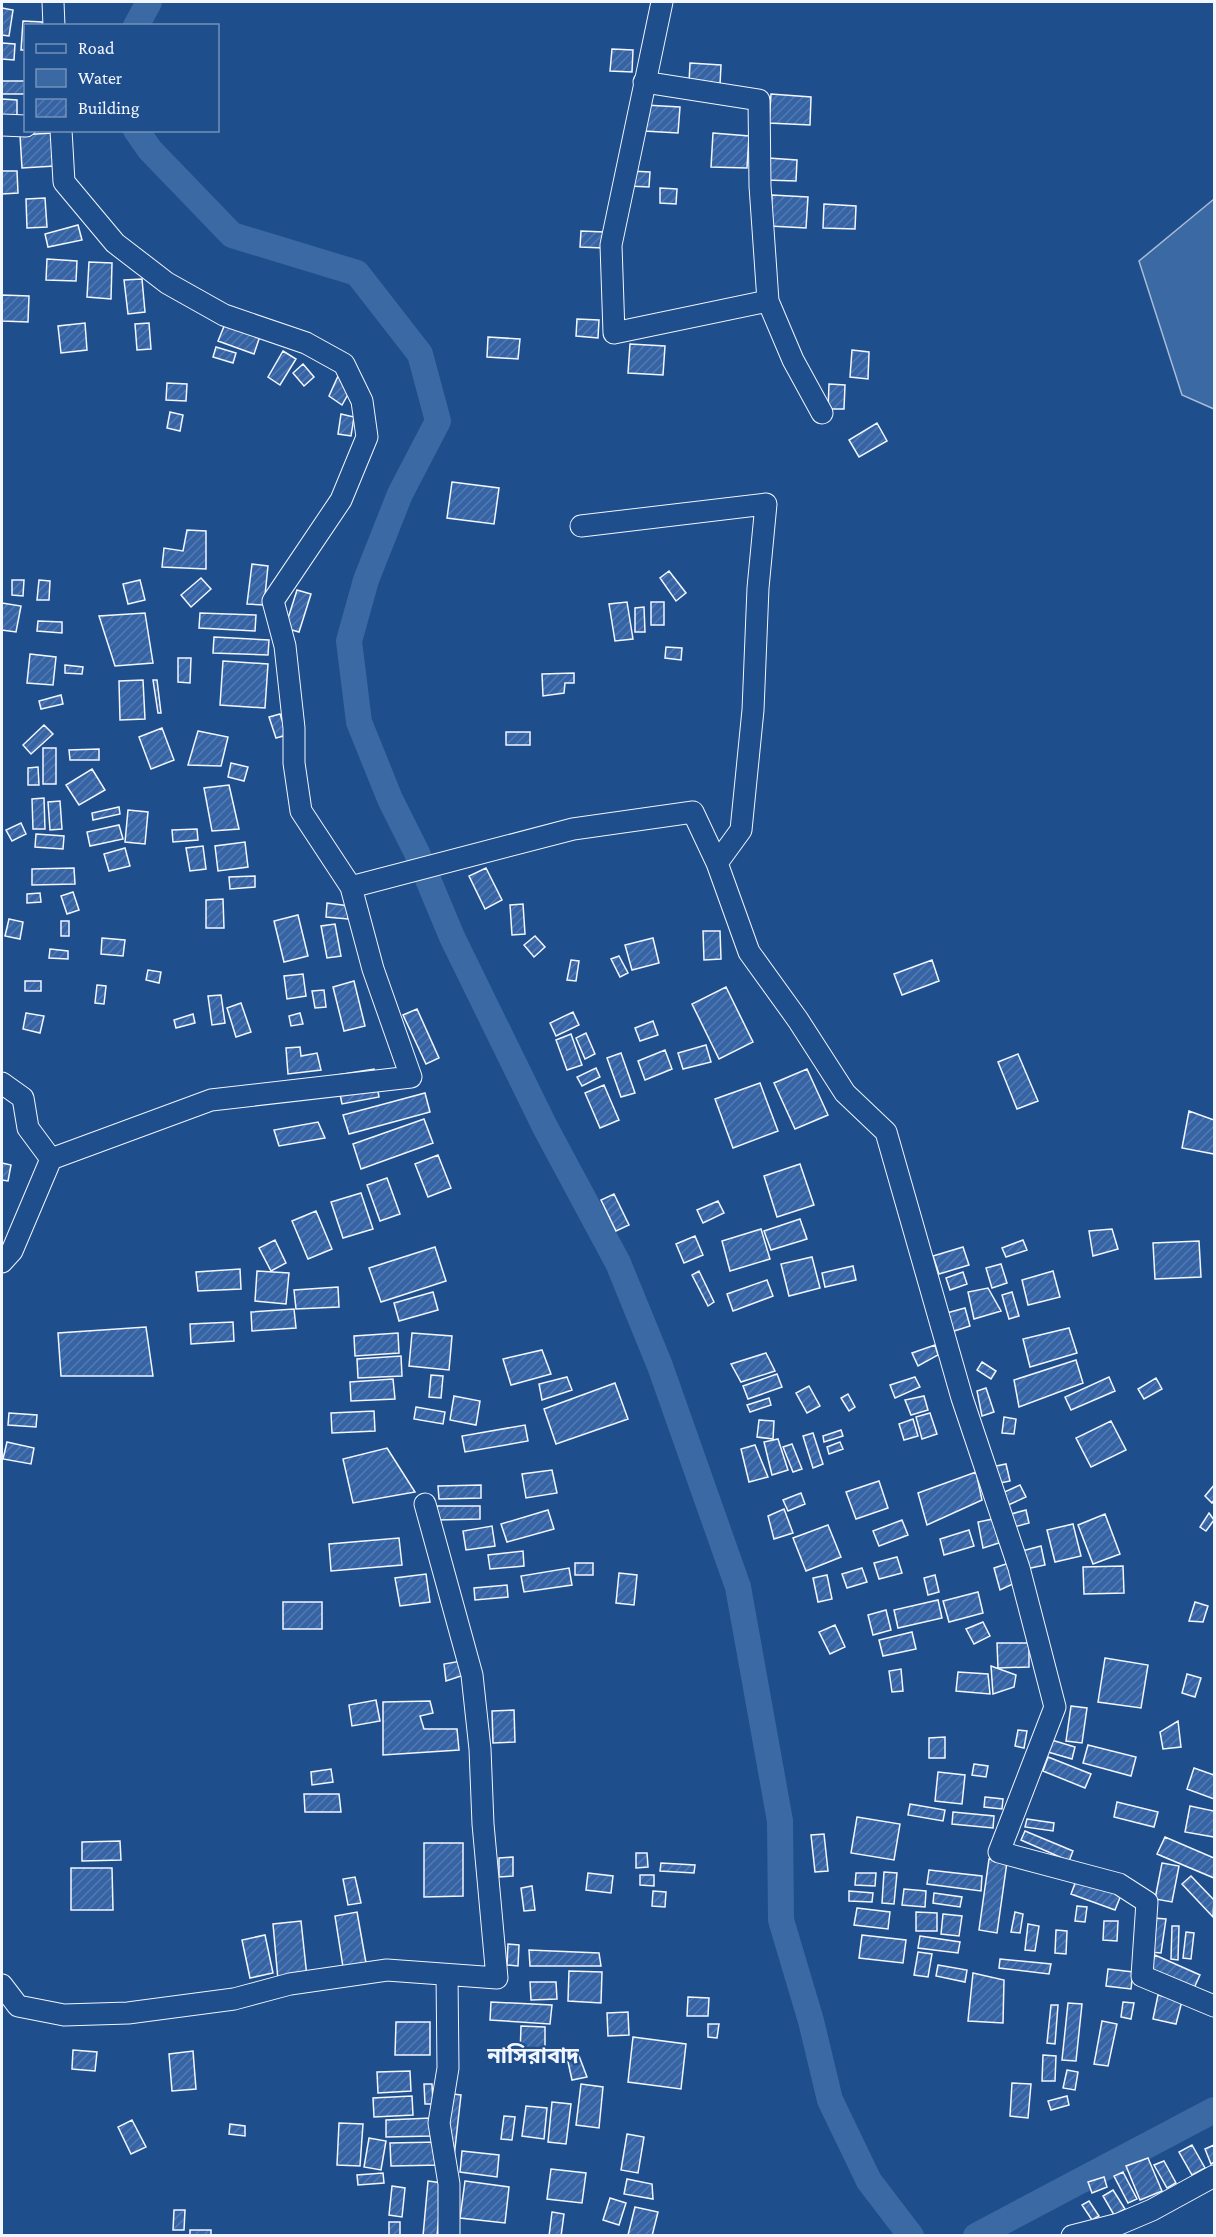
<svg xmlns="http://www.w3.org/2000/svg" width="1216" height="2237" font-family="'Crimson Pro','Noto Sans Bengali',serif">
	<defs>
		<pattern id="building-hatch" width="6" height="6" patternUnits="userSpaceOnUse" patternTransform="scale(1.5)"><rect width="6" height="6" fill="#3563a3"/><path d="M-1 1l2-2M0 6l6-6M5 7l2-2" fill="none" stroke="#537ab1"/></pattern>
	</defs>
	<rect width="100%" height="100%" fill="#1f4e8c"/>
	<path fill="#3b69a3" stroke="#a8bbd7" stroke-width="1.5" d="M1214,199V409L1182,395L1139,261Z"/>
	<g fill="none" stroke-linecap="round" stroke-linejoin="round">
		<path stroke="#3b69a3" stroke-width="26" d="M136,26L149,2
			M136,130L150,150L232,235L357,273L420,354L438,421L400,494L366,580L349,641L359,722L390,799L417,853L452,937L545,1127L618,1263L660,1366L738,1587L780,1821L781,1920L811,2021L830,2100L869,2181L911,2236
			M976,2236L1214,2110"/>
	</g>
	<path fill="url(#building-hatch)" stroke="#f2f6ff" stroke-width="1.5" d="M2,8L13,10L9,36L2,35Z
		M23,21L42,22V26H26V50H21Z
		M2,43L15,44L14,60L2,59Z
		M612,49L633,50L632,72L610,71Z
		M690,63L721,65L720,85L689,83Z
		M2,81H26V94H2Z
		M771,94L811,97L810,125L769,123Z
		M2,99L17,100V122L2,121Z
		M645,105L680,107L678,133L644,131Z
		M52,133L55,166L22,168L20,135Z
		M713,133L749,136L747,168L711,167Z
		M768,158L797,160L796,181L766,180Z
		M2,171H17L18,193L2,194Z
		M630,171L650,172L649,187L629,186Z
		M660,188L677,189L676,204L660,203Z
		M772,195L808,197L806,228L770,226Z
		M45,198L47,227L27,228L26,199Z
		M824,204L856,206L855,229L823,228Z
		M78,225L82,240L48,247L45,234Z
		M581,231L604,232L603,248L580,247Z
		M47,259L77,261L76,281L46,280Z
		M89,262L112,263L111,299L87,297Z
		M142,279L145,312L128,314L124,280Z
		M2,295L29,296L28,322L2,321Z
		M577,319L599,320L598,338L576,336Z
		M85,323L87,350L61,353L58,326Z
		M149,323L151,349L137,350L135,324Z
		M225,324L260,336L254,354L218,341Z
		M488,337L520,339L518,359L487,357Z
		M630,344L665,346L663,375L628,373Z
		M216,347L236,353L233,363L213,357Z
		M852,350L869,352L868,379L850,377Z
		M283,351L296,359L280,385L268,377Z
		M303,364L314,377L304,386L293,373Z
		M339,374L351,389L342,405L329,396Z
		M167,383L187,384L186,401L166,400Z
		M829,384L845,385L844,409H828Z
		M170,412L183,415L180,431L167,428Z
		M341,414L354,417L351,436L338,434Z
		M877,423L887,441L859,457L849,440Z
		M452,482L499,488L494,524L447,518Z
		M187,530L206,531V569L162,567L164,548L183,551Z
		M252,564L268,566L264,605L247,604Z
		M669,571L686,593L676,601L660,578Z
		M201,578L211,589L191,607L181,595Z
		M12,580H24L23,596L12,595Z
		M39,580L50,581L49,600H37Z
		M140,580L145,600L128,604L123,584Z
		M297,590L311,594L299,632L285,628Z
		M627,602L633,639L615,641L609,604Z
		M651,602H664V625H651Z
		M2,603L21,606L16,632L2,630Z
		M644,607L645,632H635V608Z
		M145,613L153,663L115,666L99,616Z
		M200,613L256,615L255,631L199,628Z
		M38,621L62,622V633L37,631Z
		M214,637L269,640L268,655L213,653Z
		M666,647L682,648L681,660L665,658Z
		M30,654L56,657L53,685L27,683Z
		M178,658H191L190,683L178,682Z
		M223,661L268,664L265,708L220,705Z
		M65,665L83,667L82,674L65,673Z
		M574,673V683H565L564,693L543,696L542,674Z
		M143,680L145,719L120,720L119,681Z
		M153,680H157L161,713H158Z
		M61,695L63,704L41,709L39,701Z
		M280,714L287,735L276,738L269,717Z
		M44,725L53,734L31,754L23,745Z
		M162,728L174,760L151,769L139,737Z
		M198,731L228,737L221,766L188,765Z
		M506,732H530V745H506Z
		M43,748H56V784H43Z
		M99,749V760H70L69,750Z
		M231,763L248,767L244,781L228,777Z
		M38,767L39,785H28V768Z
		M92,769L105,790L79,805L66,785Z
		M229,785L239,829L212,831L204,788Z
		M44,798L45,829H33L32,799Z
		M60,801L62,829L50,830L48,802Z
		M119,807L120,814L93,820L92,813Z
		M128,810L148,812L145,844L125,842Z
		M21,823L26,834L12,841L6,830Z
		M119,825L123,839L90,846L87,832Z
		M197,829L198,840L173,842L172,830Z
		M36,834L64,836L63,849L35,847Z
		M245,842L248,867L218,871L215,846Z
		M203,846L206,869L190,871L186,848Z
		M125,848L130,866L109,871L104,854Z
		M74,868L75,884L32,885V869Z
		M486,868L502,900L485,909L469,876Z
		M255,876V887L230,889L229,877Z
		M73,892L79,910L67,914L61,896Z
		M40,893L41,902L27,903V894Z
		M223,899L224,928H206V900Z
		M327,903L349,906L348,919L326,917Z
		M523,904L525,934L512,935L510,905Z
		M298,915L308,956L284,962L274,921Z
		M9,919L23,922L20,939L5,936Z
		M61,921H69V936H61Z
		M335,924L341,956L327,958L321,926Z
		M703,931H720L721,959L704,960Z
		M535,936L545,947L534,957L524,945Z
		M102,938L125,940L123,956L101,954Z
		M653,938L659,963L632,970L625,945Z
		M50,949L68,951V959L49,958Z
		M619,956L628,973L620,977L611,959Z
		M571,960L579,961L576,981L567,980Z
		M932,960L939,981L902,995L894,974Z
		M148,970L161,972L159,983L146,980Z
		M303,974L306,996L287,999L284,976Z
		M25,981H41V991H25Z
		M354,981L365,1026L344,1031L333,987Z
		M97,985L106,986L104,1004L95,1003Z
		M726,987L753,1042L719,1059L692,1004Z
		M324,990L326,1007L315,1008L312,991Z
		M221,995L225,1023L212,1025L208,996Z
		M241,1003L251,1032L236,1037L227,1008Z
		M417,1009L439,1058L426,1064L403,1015Z
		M573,1012L579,1025L556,1036L550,1023Z
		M26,1013L44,1016L40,1033L23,1029Z
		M300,1013L303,1024L291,1026L289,1016Z
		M193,1014L195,1023L176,1028L174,1020Z
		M653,1021L658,1035L640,1041L635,1028Z
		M586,1033L595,1054L585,1059L576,1038Z
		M571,1034L582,1065L567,1070L556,1040Z
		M706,1045L711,1062L683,1069L678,1053Z
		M300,1047L301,1056L317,1053L321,1070L288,1074L286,1048Z
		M665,1050L672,1069L645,1080L638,1061Z
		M621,1053L635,1093L621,1097L607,1058Z
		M1018,1054L1038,1101L1017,1109L998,1062Z
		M596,1068L600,1077L582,1086L577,1077Z
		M374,1069L379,1097L342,1104L336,1075Z
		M807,1069L828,1115L795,1129L774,1083Z
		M760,1083L778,1131L733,1148L715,1099Z
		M604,1085L619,1120L600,1128L585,1093Z
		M425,1093L430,1112L349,1134L343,1115Z
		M1189,1111L1214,1120V1154L1182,1148Z
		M424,1119L433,1143L361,1169L353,1144Z
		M318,1122L325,1138L279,1146L274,1130Z
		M438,1155L451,1188L428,1197L415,1164Z
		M2,1163L11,1165L8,1181L2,1180Z
		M800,1164L814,1205L777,1217L764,1176Z
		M387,1178L400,1214L380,1221L367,1185Z
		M361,1193L373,1229L343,1238L331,1202Z
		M614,1194L629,1225L616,1231L601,1200Z
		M718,1201L724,1213L703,1223L697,1210Z
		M316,1211L332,1249L308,1259L292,1221Z
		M800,1219L807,1239L771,1250L764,1231Z
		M761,1229L770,1259L730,1271L722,1241Z
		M1112,1229L1118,1249L1093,1256L1089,1231Z
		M695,1236L703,1255L684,1263L676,1244Z
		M275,1240L286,1263L271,1271L259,1248Z
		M1023,1240L1027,1250L1006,1257L1002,1248Z
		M1199,1241L1201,1277L1155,1279L1153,1243Z
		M435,1247L446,1281L381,1302L369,1268Z
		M963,1247L969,1265L939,1274L933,1256Z
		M812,1257L820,1288L789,1296L781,1264Z
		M1001,1264L1007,1283L992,1288L986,1268Z
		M853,1266L856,1280L825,1287L822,1273Z
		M240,1269L241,1289L198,1291L196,1272Z
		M257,1271L289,1273L286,1304L255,1301Z
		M699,1271L714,1302L708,1306L692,1275Z
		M1053,1271L1060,1297L1028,1305L1022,1280Z
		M963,1272L967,1284L950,1290L946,1278Z
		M767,1280L773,1296L733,1311L727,1294Z
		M338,1287L339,1307L296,1309L294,1290Z
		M988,1288L1001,1311L974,1319L968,1292Z
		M433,1292L438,1310L399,1321L394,1303Z
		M1012,1292L1019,1316L1009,1319L1002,1295Z
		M965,1308L970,1326L948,1333L943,1314Z
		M294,1309L296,1328L252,1331L251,1312Z
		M233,1322L234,1341L191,1344L190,1324Z
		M146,1327L153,1376H61L58,1333Z
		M1069,1328L1077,1353L1030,1367L1023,1339Z
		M398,1333L399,1353L355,1356L354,1336Z
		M412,1333L452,1336L449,1370L409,1366Z
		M935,1345L938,1355L918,1366L912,1353Z
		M542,1350L551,1374L511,1385L503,1359Z
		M766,1353L775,1371L741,1382L731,1364Z
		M401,1356L402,1376L358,1378L357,1359Z
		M1076,1360L1083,1383L1019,1407L1014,1380Z
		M982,1362L996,1371L991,1379L977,1370Z
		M777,1374L782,1387L748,1399L743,1386Z
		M431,1375L443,1376L441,1398L429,1397Z
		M567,1377L572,1390L542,1400L539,1384Z
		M915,1377L920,1387L895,1398L890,1385Z
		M1109,1377L1115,1391L1071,1410L1065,1397Z
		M1156,1378L1162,1389L1144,1399L1138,1389Z
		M393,1379L395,1399L351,1401L350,1382Z
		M615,1383L628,1419L556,1444L544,1409Z
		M809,1386L820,1406L807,1413L796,1393Z
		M986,1388L994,1412L982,1416L977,1391Z
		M848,1394L855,1407L849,1411L841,1398Z
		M454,1396L480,1401L476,1425L450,1420Z
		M924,1396L928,1410L911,1415L905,1400Z
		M769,1398L771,1405L750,1412L747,1405Z
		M416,1407L445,1412L443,1424L414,1419Z
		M374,1411L375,1431L332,1433L331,1413Z
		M9,1413L37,1415L36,1427L8,1425Z
		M930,1413L937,1434L922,1439L916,1417Z
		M1004,1417L1016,1419L1014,1434L1002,1433Z
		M913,1419L918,1436L904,1440L899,1424Z
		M759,1420L774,1421L773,1439L757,1437Z
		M1111,1421L1126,1450L1091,1467L1076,1438Z
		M525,1425L528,1441L465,1452L462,1436Z
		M841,1430L843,1436L824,1442L823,1436Z
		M813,1433L823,1464L813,1468L803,1436Z
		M778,1439L788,1470L772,1475L764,1442Z
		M7,1442L34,1448L31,1464L3,1459Z
		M840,1442L843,1449L829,1454L827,1447Z
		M792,1444L802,1469L793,1472L783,1447Z
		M755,1445L768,1477L749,1482L741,1449Z
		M387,1448L415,1492L353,1503L343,1459Z
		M1006,1464L1010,1481L995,1484L991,1467Z
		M552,1470L557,1493L526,1498L522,1474Z
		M976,1472L982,1500L927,1525L918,1493Z
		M879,1481L888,1508L856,1519L846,1492Z
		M481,1485V1498L439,1499L438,1486Z
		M1020,1485L1026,1497L1006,1506L1000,1494Z
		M1214,1485V1500L1212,1503L1205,1496Z
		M801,1493L805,1504L788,1511L783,1500Z
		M437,1506H480V1519L437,1520Z
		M784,1509L793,1533L774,1539L768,1516Z
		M548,1510L554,1529L507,1542L501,1524Z
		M1026,1510L1029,1523L1010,1528L1007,1515Z
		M1209,1513L1214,1520L1206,1531L1200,1527Z
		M1105,1514L1120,1554L1093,1564L1078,1525Z
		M993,1519L999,1543L983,1548L978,1522Z
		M902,1520L908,1535L879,1546L873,1531Z
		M1073,1524L1081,1556L1055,1562L1047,1530Z
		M828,1525L841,1557L806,1571L793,1538Z
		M492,1526L495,1546L466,1550L463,1531Z
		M969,1530L974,1546L944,1555L940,1539Z
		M399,1538L402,1565L331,1571L329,1544Z
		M1041,1546L1045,1565L1026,1569L1022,1551Z
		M523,1551L524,1566L490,1569L488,1555Z
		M897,1557L902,1573L879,1579L874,1563Z
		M1012,1562L1017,1582L1000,1590L994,1568Z
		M575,1563H593V1575H575Z
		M1123,1566L1124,1593L1084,1594L1083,1567Z
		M569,1568L572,1585L524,1592L521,1576Z
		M862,1568L867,1582L847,1588L842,1574Z
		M619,1573L637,1575L634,1605L616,1603Z
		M426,1574L430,1602L400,1606L395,1578Z
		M827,1575L832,1599L818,1602L813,1578Z
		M935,1575L939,1592L928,1595L924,1578Z
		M507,1585L508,1597L475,1600L474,1588Z
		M978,1592L983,1613L949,1622L943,1601Z
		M938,1600L942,1618L898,1628L894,1610Z
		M283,1602H322V1629H283Z
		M1195,1602L1208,1606L1203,1622L1189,1621Z
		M886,1610L891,1630L873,1635L868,1615Z
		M983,1622L990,1636L974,1644L966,1629Z
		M835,1625L845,1647L830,1654L819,1632Z
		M912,1632L916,1649L883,1656L879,1640Z
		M997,1643H1029V1667L998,1668Z
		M1105,1658L1148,1665L1141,1708L1098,1702Z
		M461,1661L464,1675L446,1681L444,1664Z
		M991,1666L1016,1675L1014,1687L993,1694Z
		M901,1669L903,1691L892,1692L889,1671Z
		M958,1672L988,1674L990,1694L956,1691Z
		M1187,1674L1201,1678L1195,1697L1182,1693Z
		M376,1700L380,1721L352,1726L349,1705Z
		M430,1701L433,1713L420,1716L424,1729H457L459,1750L383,1755V1702Z
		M1071,1706L1087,1708L1082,1743L1066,1741Z
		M514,1710L515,1742L493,1743L492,1711Z
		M1178,1721L1181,1747L1163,1749L1160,1732Z
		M1018,1730L1027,1731L1024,1748L1015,1746Z
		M945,1737V1758H929V1738Z
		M1045,1738L1075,1747L1072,1759L1041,1750Z
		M1088,1745L1136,1757L1131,1776L1083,1763Z
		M1048,1757L1091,1774L1085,1788L1043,1771Z
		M974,1764L988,1766L986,1777L972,1775Z
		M1194,1768L1214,1775V1799L1187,1789Z
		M331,1769L333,1782L312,1785L311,1772Z
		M938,1772L965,1775L962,1804L935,1801Z
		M304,1794H339L341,1812H305Z
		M985,1797L1003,1799L1002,1809L984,1807Z
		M1117,1802L1158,1812L1154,1827L1114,1817Z
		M910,1804L945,1810L943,1821L908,1815Z
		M1190,1806L1214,1811V1837L1185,1832Z
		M953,1812L994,1816L993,1828L952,1824Z
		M857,1817L900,1824L894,1860L851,1853Z
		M1027,1819L1054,1823L1053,1831L1025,1827Z
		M1025,1831L1073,1851L1069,1861L1021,1840Z
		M824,1834L828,1871L815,1872L811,1835Z
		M1165,1837L1214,1858V1878L1157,1854Z
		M120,1841L121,1860L82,1861V1842Z
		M424,1843H463V1896L424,1897Z
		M636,1853H647L648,1867L636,1868Z
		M513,1857V1876L499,1877V1858Z
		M989,1859L1007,1862L997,1933L979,1930Z
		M661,1863L695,1865L694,1873L660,1871Z
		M1162,1863L1179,1866L1172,1902L1155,1899Z
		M71,1868H112L113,1910H71Z
		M929,1870L982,1876L981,1891L927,1884Z
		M884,1872L897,1873L894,1904L882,1903Z
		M588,1873L613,1876L611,1893L586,1890Z
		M856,1873H876L875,1886L855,1885Z
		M640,1875H654V1886L640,1885Z
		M1191,1876L1214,1900L1213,1917L1182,1884Z
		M355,1877L361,1903L348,1905L343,1879Z
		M1077,1878L1121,1895L1115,1910L1071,1894Z
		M532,1886L535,1910L524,1911L521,1888Z
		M904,1889L926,1891L925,1907L902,1905Z
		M653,1891L666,1892L665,1907L652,1906Z
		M849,1891L873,1893L872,1902L849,1901Z
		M934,1893L962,1897L960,1907L933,1903Z
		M1077,1906L1087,1907L1085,1922L1075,1921Z
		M857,1908L890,1912L888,1929L854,1925Z
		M357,1912L366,1963L343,1967L335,1916Z
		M916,1912L937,1913V1931H916Z
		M1015,1912L1023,1914L1020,1933L1011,1932Z
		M943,1914L962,1916L959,1936L941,1934Z
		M1154,1918L1166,1919L1161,1953L1150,1952Z
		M301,1921L307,1977L278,1980L273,1924Z
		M1104,1921H1118L1117,1941L1103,1940Z
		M1028,1924L1039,1926L1035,1951L1025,1950Z
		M1172,1926H1179L1178,1960L1171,1959Z
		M1056,1930L1067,1931L1066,1954L1055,1953Z
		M1186,1932L1194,1933L1191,1959L1183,1958Z
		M265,1935L273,1973L250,1978L242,1940Z
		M862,1935L906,1940L903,1963L859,1958Z
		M920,1936L960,1942L958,1953L918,1948Z
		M508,1944L519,1945L518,1966L507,1965Z
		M529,1950L599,1953L601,1966H530Z
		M918,1952L932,1954L928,1977L914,1975Z
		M1155,1955L1200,1975L1194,1988L1149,1969Z
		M1000,1959L1051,1964L1049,1974L999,1968Z
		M938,1965L967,1970L965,1982L936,1976Z
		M1108,1969L1133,1972L1131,1989L1106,1986Z
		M569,1971L602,1972L601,2003L568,2001Z
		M973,1973L1004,1980L1003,2023L968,2021Z
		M530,1982H556L557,1999L531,2000Z
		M1158,1995L1182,2001L1176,2024L1153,2019Z
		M688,1997L709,1998L708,2016H687Z
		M491,2002L552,2005L550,2024L490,2020Z
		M1123,2002L1134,2003L1131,2019L1121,2017Z
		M1068,2003L1082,2004L1076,2061L1062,2060Z
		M1051,2005H1058L1055,2044L1047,2043Z
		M628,2012L629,2035L608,2036L607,2013Z
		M1102,2021L1117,2024L1108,2066L1094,2064Z
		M396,2022H430V2055H395Z
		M708,2024H719L717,2038L708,2037Z
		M521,2026L545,2027V2056H520Z
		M633,2037L686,2044L681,2089L628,2082Z
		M565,2048H576L587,2077L572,2080Z
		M73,2050L97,2052L95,2071L72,2069Z
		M193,2051L196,2089L172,2091L169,2054Z
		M1043,2055L1056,2056L1055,2081H1042Z
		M1067,2070L1078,2072L1075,2090L1063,2088Z
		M410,2071L411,2091L378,2093L377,2072Z
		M1012,2083L1031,2084L1028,2118L1010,2116Z
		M424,2084H432L433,2104H425Z
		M581,2084L603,2087L599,2128L576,2125Z
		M453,2094L461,2095L454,2157L445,2156Z
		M412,2096L413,2115L374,2117L373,2098Z
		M1067,2096L1069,2105L1051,2110L1048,2101Z
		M552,2102L571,2104L566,2144L548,2142Z
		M526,2106L547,2108L544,2139L522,2136Z
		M504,2116L515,2117L512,2140L501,2139Z
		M431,2118V2136L386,2137V2120Z
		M132,2120L146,2147L131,2154L118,2127Z
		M339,2123L363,2124L360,2166L337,2165Z
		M230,2124L245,2126V2136L229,2134Z
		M627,2134L644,2137L638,2173L621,2170Z
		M369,2138L386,2141L381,2170L364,2167Z
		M439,2142L440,2165L391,2166L390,2143Z
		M1192,2145L1205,2168L1192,2175L1179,2152Z
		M1214,2145V2162L1211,2164L1205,2149Z
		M462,2151L499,2155L497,2177L460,2172Z
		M1148,2158L1162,2191L1140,2200L1126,2166Z
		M1164,2161L1176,2183L1167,2188L1154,2165Z
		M551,2169L586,2173L582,2203L547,2199Z
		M1123,2172L1137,2199L1128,2203L1114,2176Z
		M383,2173L384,2183L358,2185L357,2175Z
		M1104,2177L1107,2187L1092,2193L1088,2182Z
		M627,2179L652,2184L653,2199L624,2194Z
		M428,2181L442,2183L437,2236H423Z
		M465,2181L509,2187L505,2223L460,2218Z
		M392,2186L405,2188L402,2217L389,2215Z
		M1113,2190L1125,2209L1114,2215L1103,2196Z
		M610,2198L626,2203L619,2225L603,2220Z
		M1089,2201L1099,2216L1092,2220L1082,2205Z
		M635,2207L658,2212L652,2236L628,2235Z
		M174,2210H185L184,2230H173Z
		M552,2212L564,2214L561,2236H549Z
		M389,2222H400V2236H389Z
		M190,2230H211V2236H190Z"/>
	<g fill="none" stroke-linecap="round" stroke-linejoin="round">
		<defs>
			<path id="street" d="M53,2L54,26
				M662,2L611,245L614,333L768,301
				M644,82L759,100L760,186L768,301L793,360L822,413
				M2,125L26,126
				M61,130L64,182L115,243L167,283L224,315L306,343L344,364L362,401L367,437L341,500L273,601L285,646L294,728V763L301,811L351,887
				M717,863L749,952L798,1020L845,1093L886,1132L962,1398L1019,1568L1055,1707L999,1852L1119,1884L1147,1902L1142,1976L1214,2006
				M2,1083L23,1098L28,1128L51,1159
				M2,1262L12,1251L51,1159L211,1100L411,1077L373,969L351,887L573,829L693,812L717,863L741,830L753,710L758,588L766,504L581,526
				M447,1975L448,2068L439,2123L449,2184V2236
				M2,1985L18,2006L64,2015L128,2013L234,1999L290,1984L387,1970L497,1978L483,1824L480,1749L472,1675L425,1504
				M1072,2236L1119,2224L1152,2210L1214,2176"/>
		</defs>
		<use href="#street" stroke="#f2f6ff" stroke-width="23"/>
		<use href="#street" stroke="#1f4e8c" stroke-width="21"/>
	</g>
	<g text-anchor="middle" stroke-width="4.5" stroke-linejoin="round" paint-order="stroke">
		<g font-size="22" font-weight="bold" fill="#f2f6ff" stroke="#1f4e8c">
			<text x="533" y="2063">নাসিরাবাদ</text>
		</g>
	</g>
	<rect width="1216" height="2237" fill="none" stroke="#f2f6ff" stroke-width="6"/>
	<rect x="24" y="24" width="195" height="108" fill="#1f4e8c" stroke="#7391ba" stroke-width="1.5"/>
	<rect x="36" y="44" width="30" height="9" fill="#1f4e8c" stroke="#7391ba" stroke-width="1.5"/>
	<text x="78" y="54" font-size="18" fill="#f2f6ff">Road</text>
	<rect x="36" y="69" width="30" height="18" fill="#3b69a3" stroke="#7391ba" stroke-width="1.5"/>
	<text x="78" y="84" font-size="18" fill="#f2f6ff">Water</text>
	<rect x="36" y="99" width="30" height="18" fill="url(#building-hatch)" stroke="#7391ba" stroke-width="1.5"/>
	<text x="78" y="114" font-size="18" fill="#f2f6ff">Building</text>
</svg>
